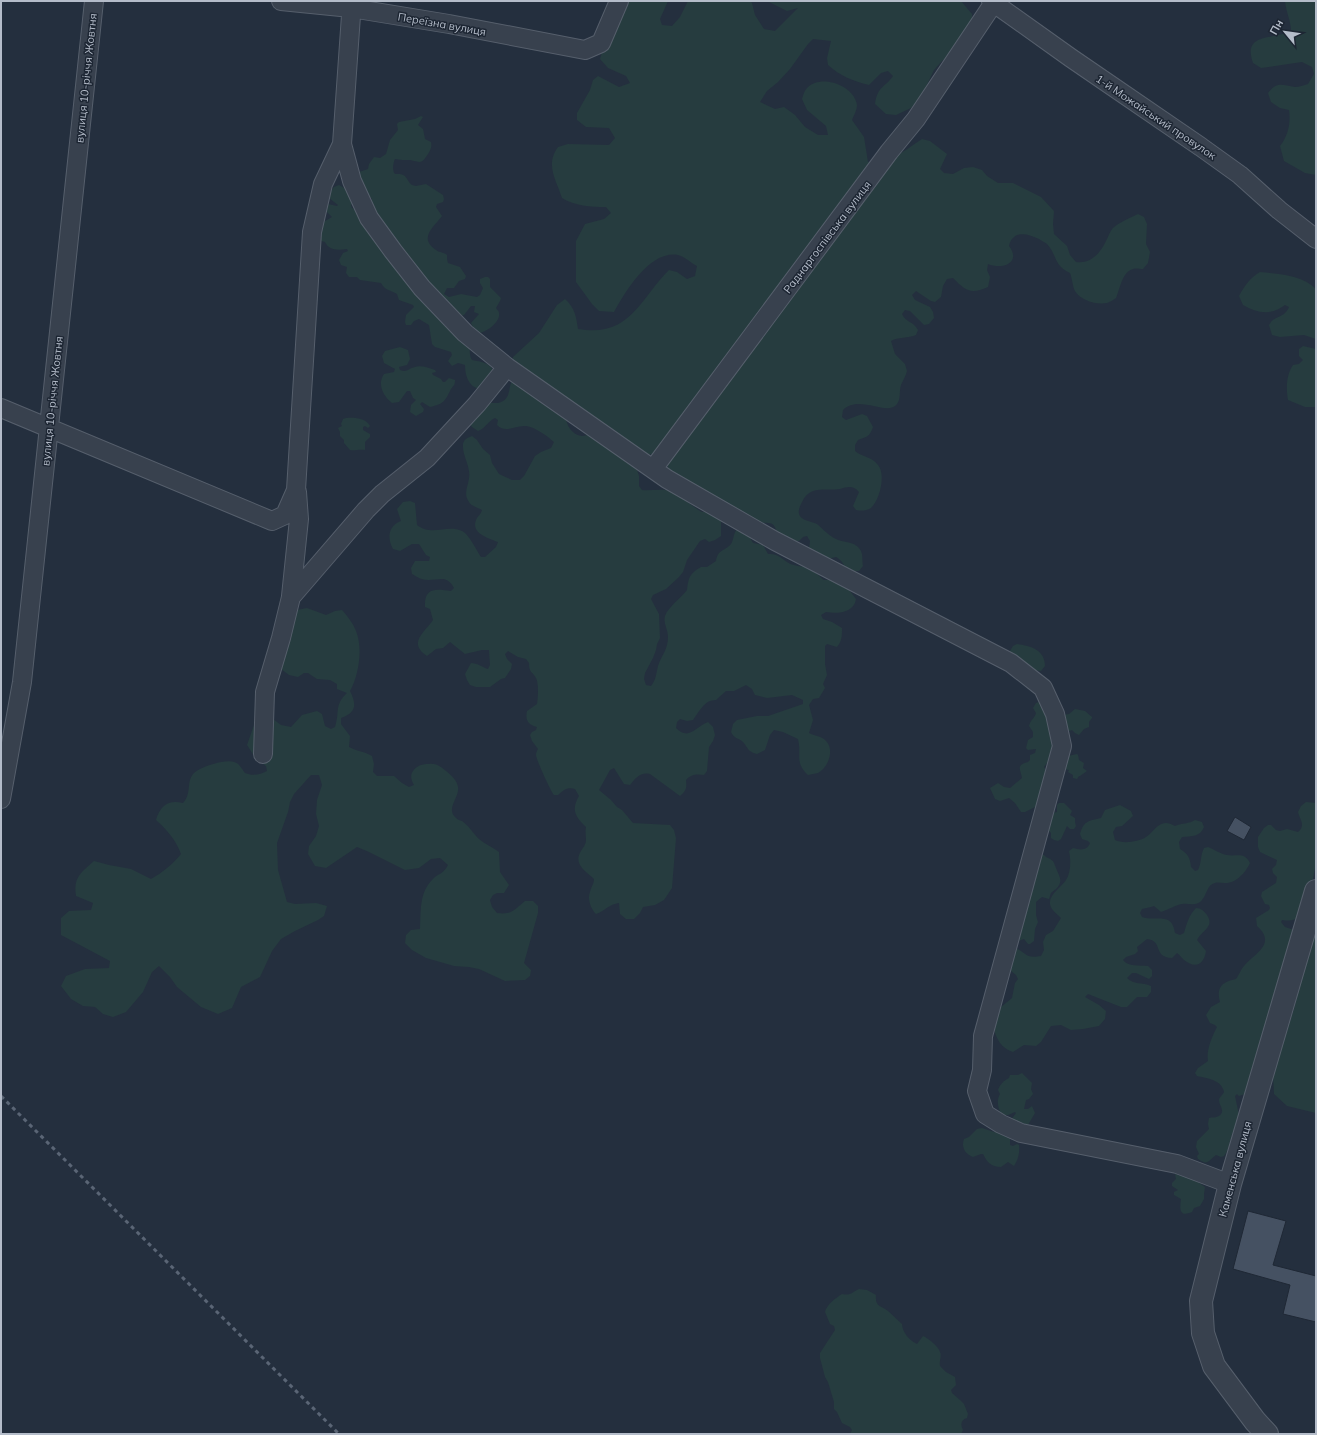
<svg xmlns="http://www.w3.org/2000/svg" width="1317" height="1435" font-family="Mulish,sans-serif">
	<rect width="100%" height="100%" fill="#242f3e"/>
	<path fill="#263c3f" d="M629,1H668L660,19L662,25L672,26L680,17L688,1H750L752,3L755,15L764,29L775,31L798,8L787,11L767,1H961L972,14V25L952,55L942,61L934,70L921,97L911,108L896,115L886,114L875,104C878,85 885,88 893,76L888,71L881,73L869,85C853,81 840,76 828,65L827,58L831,41L813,39L808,44L790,69L778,82L767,91L760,102L775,109L784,107L795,115L805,127L818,135H828L826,126L807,110L802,99C803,96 804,91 807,88C821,73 855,86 857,105C857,110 854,115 852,120L864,137L868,162C871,162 875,163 878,163C891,162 911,146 922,139L930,141L947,154L940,169L944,173L953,174L964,168L973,167L982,170L987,176L998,183H1013L1041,197L1054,211L1053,224L1054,234L1067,246L1070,255L1076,262C1092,264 1101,252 1107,239C1109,235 1110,231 1113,228C1120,222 1130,218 1138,214L1144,217L1147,224L1146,244L1150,252L1148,263L1143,269C1140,269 1136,268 1133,269C1122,272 1120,289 1116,298C1113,300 1110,302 1107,303C1097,305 1081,301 1075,291C1073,288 1072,278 1070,273C1054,266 1057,255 1047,244C1045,242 1041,241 1039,239C1027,233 1013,230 1009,246C1022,263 1002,270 988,264L987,270L990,277L988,287C970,295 965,290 953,278L947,279L943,286L941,297L935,302L931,301L916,291L912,295L915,300L930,307L933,312L934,318L929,324L924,325L910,311L905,310L902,314C905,322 913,321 918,330L916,335C909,338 897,337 891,341L895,354L905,364L907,371C906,376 903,380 901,385C899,391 901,399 897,404C887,417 860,394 843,410L842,417L846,420L862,414L867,416L873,427C870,437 866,437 858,440L855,445V451C862,457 871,456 878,465C886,474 880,500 871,508C866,511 861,511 856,510L853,506L859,492C853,485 847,487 840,489C825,491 810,485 802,502C800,506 798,510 799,514C801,521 811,521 817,524C823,529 829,536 836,539C844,543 856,541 861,551C863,555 862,562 863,566L859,571C842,572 847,563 836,557L823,560L809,549L810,541L807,536L803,537L799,541C793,541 786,539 781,535C771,527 779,522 760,523L670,474L667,463L660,455L646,454L512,364L513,357L539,333L557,305L565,299C575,308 576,316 578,329C630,338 639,300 669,270L677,272L687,279L695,276L697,266C691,263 684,256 678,255C650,250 626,291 614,312L599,311L592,304L576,282V241L585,224L604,219L611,213L606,207C590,207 575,206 562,198C556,179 545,165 558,147L568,144L609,145L615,138L609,128L586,127L577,120V113L590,90L593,80L598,76L619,87L630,83L626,76L608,68L600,59L602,52L618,25Z
		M1285,1H1316V175L1305,173L1284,161L1280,146C1288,136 1291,123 1289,110L1280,108L1271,102L1268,93C1277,81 1282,85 1295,87C1299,87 1304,85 1308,84L1314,74L1312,67L1302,62L1261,68L1253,63C1242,32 1274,40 1291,31C1291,21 1286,12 1285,1Z
		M421,116L423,117L418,125L423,129L425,139L431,142C432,147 431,149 428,154C421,165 421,162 410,160C406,160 399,160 395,159C393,163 392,171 395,174C408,173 405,179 412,185L416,186L426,184L443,195L444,199L443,202L437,204L436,207L442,216C434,227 418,238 436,250C440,253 444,252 447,255V259L448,263L460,267L466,276L465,279L459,281L454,288H447L444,294L449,297L461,294L477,297L480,295L483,288L480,283V279L485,277H488L490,279V287L501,298L500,301L496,308C497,310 499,311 499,313C501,322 485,334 477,333L474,330L471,323L479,314L474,312L475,306H471L464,315L457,317L444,300L443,297L434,290V287L432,286V313L469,341C470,347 469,356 472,360C482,362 488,362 494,371L479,389C468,386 465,375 465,365L458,363L452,366L448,361L452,355L451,352L435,347L432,344L429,325L419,319L414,321L411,325H406L405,322L406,315L414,307L413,305L399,300L397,294C391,290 385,291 381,283L360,280L357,277H349L346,273L347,267L341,265L339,260L343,253L348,251L347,249C338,250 329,251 325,242L321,241L320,238V224L332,217L325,210L328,204L337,206L338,205L329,198L330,192L334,187L339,185L346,189L354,201L351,205L352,208L354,209L358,204L371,203L372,199L365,192L362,191L359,172L368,169L369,164L374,157L380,158L386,154L390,140L398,130L397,124L399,122L415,119Z
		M1260,272C1279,274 1302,275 1316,289V339L1304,335L1280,337L1272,335L1269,325C1274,315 1284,319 1289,307L1285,305C1271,316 1257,313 1243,305L1239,296C1245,285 1250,278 1260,272Z
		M1303,346L1316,349V407H1305L1288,400C1286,389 1286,375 1293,365L1299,364L1303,360L1299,356V349Z
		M400,347L408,350L410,359L407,365L399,367L400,370C407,373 409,368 415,367C421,365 429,368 435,370L436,372L432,373L433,375L441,379L443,382H445L449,378L455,380C455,385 454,385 451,389C445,401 444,404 430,407L422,402L420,404L424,409L423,412L416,416L410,412L411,405L416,400L413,398L410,391H407L399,402L392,403C383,396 377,384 384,374L394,372L395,369L384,363L382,356L385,351Z
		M513,380L566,414C565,423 571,435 582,436C585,436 589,434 592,433L637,470L639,476V486L642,490C651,491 661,488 670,491C680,494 692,507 702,512H710L721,519V536L715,540L709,542L705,539L700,541L687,560L683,572L679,577L666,589L653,595L651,599L659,614L660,638L657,644L656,650L653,658L645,673L644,679L646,685L651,686C656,680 656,674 658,666C661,656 668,650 668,637C668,629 663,623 665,616C668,607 682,597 687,590C688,578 690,573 701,567H707L716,561C718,549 724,552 731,544C734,539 733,534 737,529L747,533L753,543L763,545L768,554C783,554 782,562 794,565C799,567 805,566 809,568C816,571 818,576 824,580H836L843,582L856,599C854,613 837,614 826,612L821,615L823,619L832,622L842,628C842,636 842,641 837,647L827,644L825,646V664L827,675L823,684L825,688L819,698L813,699L809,705L813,720L809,733C814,736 822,736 826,741C835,750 828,768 818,773C815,774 811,774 808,775C794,762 802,755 798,739L783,732L774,730L770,735L765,750L757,754C747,751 749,749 743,742C738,737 735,740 731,732L733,724L737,720L757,716H768L803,704V700L792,695L767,698L755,695L752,689L746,685L734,691H726L716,700C704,700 700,711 693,720L687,721L680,719L677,722L676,728C689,741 695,727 708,722L713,727L715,735L713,741L709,747L707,771L704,775C697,774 691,774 686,780C687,788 686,791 680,796L650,774C640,772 636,778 630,785L624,784L614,768L610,770L599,790L611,800L617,807L622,810L633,823L670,825L674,830L676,838L672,888L664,900L655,905L643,907L640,913L634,919H626L620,914L619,903C609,904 605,911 596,914C591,909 587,899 590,892C591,887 594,884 594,879C585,871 573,864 581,851C583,848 586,844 586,840C586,836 585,832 586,827C575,816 571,810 579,796L575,789C567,787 564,790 558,795H554C551,792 536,759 536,755C536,752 537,751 538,749L532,741L530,735L532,732L536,730L537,727C528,725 525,720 527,711L537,704C538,698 539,684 536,678C532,671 529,673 529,663L526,659L518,657L508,651L505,654L507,659L512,664L511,669L505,678L501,679L490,687H476L470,685L467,680L465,674L471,663C477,663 482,667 488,669L490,665L489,650H482L465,654L450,642L443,648L436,649L427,656C407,643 425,632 433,620L430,609L425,607C424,587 436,589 451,591L454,588C447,575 440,580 428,580C422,580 417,577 412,574L411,568L415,561H429L430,557L426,555L419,544H412L400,551L393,549C387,538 388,526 401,521L397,509L403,502L410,501L415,503L417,525C432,537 447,524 462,531C469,534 477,551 481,557H485L496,547L498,542C488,538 469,533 477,518C479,515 481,514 482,510C479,508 471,506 469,502C463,494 468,487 469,478C471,466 462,456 463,444C464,439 467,438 472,436L477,440L483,449L490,455L492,463L499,474L512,480H520L524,476L535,456L541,452L551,448L554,442C547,436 535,427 526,426C515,425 506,434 497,425L498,420L495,418C488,421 486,428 478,431L472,427L467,420L485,401C493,404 504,405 508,395C510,390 509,385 513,380Z
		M346,418C354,417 366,418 370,426L368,428L365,426L363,427V430L370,434V437L365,442V450C359,449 355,451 350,450L344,443V440L340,436V432L338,428L342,426L341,424L343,419Z
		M307,608L326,615L335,611L342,610C348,617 353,623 356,631C363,648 359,675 350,691C357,705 356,713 341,718V724L350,736L349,747C358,752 364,751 372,756L374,764L373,772L377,776H394L402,783L409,787L414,785C411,780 410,775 413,771C417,765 423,764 429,764C436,763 441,767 446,771C451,775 457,780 458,787C460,797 445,809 456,818C458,820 460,820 462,821C468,825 473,833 479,839C485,844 492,847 499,852L500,872L509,885L504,893H497L493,895L490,900L492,907L497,913C512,915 514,910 525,901H533L538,906V913L524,963L531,970L530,976L525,980L505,981L479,969L469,967L454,966L426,958L412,950L405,943L406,935L411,930L420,929C421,912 419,893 432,880C438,873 443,875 448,865L440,858L431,859L419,868L405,870L369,852L357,847L326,868L315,866L308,854L309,846L316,836L319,826L316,814L317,800L322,785L319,775H311L294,794L290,802L288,812L277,843L278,870L287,902L295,904L316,903L327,906L324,916L318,920L295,931L281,939L272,951L260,977L241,987L232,1008L218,1014L201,1007L177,987L170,977L159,966L152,972L143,992L126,1012L113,1017L103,1014L95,1007L83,1006L71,999L61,986L66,976L85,969L109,968L110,961L61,935V918L69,911L91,910L93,903L76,896C73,877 81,873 94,861L109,865L131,869L151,879C162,873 173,864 181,854C176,840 167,830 156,820C160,806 168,799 183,803C192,793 186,783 193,774C199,767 225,759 234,762C239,763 242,769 245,773C252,776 260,775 267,771L266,766L256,759L247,745L254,725L258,718L273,719L281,725L291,727L302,715L317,711L322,714L325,726L331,729L335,727C340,712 334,705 347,693L337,689V684L330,680L317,679L308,673H304L298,677L289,675L281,669L292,611Z
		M1017,644C1031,646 1045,650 1045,666L1041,671L1032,670L1010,653V651L1013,646Z
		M1042,701L1055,739L1050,765L1047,763L1044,767L1047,772L1046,784L1040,791L1039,805L1025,812H1021L1015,803L1009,798L1000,801L995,799L990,788L998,783L1004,787L1010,788L1022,778C1021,770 1015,765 1028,762L1030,760V755L1035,753L1036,749L1028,750L1026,748L1028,740L1033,737V732L1029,726C1030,720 1035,718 1036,713L1033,708L1036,703Z
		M1075,709L1085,711L1092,717V718L1089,722V727L1084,729L1079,735L1075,733L1072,730L1067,732L1063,715L1069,714Z
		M1077,754L1078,755L1079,760L1084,763L1083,768L1087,771L1080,776H1079L1077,779L1073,778V775L1068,772L1069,770L1064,769L1068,756Z
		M1306,802L1316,803V863L1313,879L1305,893L1300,916C1294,921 1290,921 1282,920L1281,922L1285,927L1294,930L1245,1094L1239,1096L1237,1094L1235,1096L1239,1115V1131L1233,1132C1229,1140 1230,1149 1224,1156L1221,1157L1216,1155C1208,1161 1208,1166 1198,1159L1197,1156L1199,1154L1196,1147L1197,1141L1209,1129L1208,1124L1209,1118C1212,1117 1216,1118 1219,1116C1226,1111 1219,1106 1219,1100C1219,1097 1223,1095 1224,1092C1222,1080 1207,1078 1197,1076L1195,1073L1198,1068L1208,1061C1206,1050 1212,1037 1217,1027L1215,1025L1210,1023L1206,1015L1211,1007L1220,1002C1216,987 1222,982 1236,979C1239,975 1241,969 1244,966C1255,953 1277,944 1257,926L1256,918L1269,910L1270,908L1269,905L1265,904L1261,896L1262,892L1276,883L1277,877L1273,873L1272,869L1276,865L1277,860L1260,852L1258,847V837L1264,828L1268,825H1271L1276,830L1280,831L1287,829L1298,832C1306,825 1300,820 1298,812L1301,806Z
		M1059,803H1064L1072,811L1070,815L1075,818V822L1076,826L1074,829H1070L1067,826L1061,839L1058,841L1054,840L1051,838V833L1048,830L1051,823L1048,818L1053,813L1057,812V805Z
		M1120,805L1131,811L1133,816L1122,826L1116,827L1113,832L1115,840C1123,844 1138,842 1146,837C1156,830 1160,817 1175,826C1182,823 1189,824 1195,820L1202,822L1204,827C1200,837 1192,836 1182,837L1179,842L1180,849C1188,854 1190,857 1191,867L1195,871L1198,870C1202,862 1200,856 1204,848L1208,847C1214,849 1220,854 1227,855C1237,857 1244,851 1250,863C1246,872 1236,884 1224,883C1221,883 1218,882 1215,883C1206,885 1207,897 1200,902C1195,906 1188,903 1182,904C1175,905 1168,910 1161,912L1154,906L1151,907L1142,909L1140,913L1142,917C1156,922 1172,911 1175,933L1180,935L1184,933C1187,923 1189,915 1196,908C1201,908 1204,911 1207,915C1215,927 1202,930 1197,940L1206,951C1204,965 1195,969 1184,960C1181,957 1180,955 1177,953L1172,958C1152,957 1164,941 1147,939L1137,947L1138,951L1135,954L1126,957L1123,960C1128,967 1140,965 1148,966L1152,970V976L1149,979L1136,973H1132L1127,978C1134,985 1142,982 1151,986V992L1147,997H1137L1127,1007H1121L1088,994L1085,997L1099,1005L1106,1011L1105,1019L1099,1026L1083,1029L1071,1030L1061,1025L1051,1026L1041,1042L1036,1046L1024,1045L1013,1052C999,1047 996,1037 992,1023L1001,1007L1012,998L1015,983L1018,979L1016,975L1006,967L1014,947C1027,953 1025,959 1041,956L1044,950L1043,942L1046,935L1053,931L1061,918C1058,915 1054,912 1052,909C1044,897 1061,888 1066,880C1071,872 1071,860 1069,851L1073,848C1080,850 1087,851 1090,843L1088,841L1082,839L1080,834C1084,820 1089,821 1101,818L1105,810Z
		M1039,854L1044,855L1046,857C1054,861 1053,860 1056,868C1059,876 1064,881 1056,889C1056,889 1052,892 1051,893C1050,895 1050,897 1049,899L1042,897L1036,902V915L1038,922L1035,929L1034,941L1030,944H1028L1024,939L1018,941Z
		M1316,918V1113L1287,1106L1274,1094L1273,1073L1294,1009Z
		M1022,1073L1032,1083L1031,1089L1033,1094L1029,1099L1026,1100L1024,1109H1028L1032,1106L1035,1113L1028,1125L1024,1126L1011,1120L1016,1113L1015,1112L1008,1115H1002C998,1109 996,1101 1000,1094L998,1090C999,1086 1004,1080 1009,1078L1010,1075H1018Z
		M982,1128L994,1132L1007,1133L1010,1139V1145L1013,1146L1017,1144L1019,1145C1020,1153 1018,1160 1014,1166L1008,1162L1001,1167C991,1167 987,1162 983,1154H981L973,1157C965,1154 961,1147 964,1139L969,1137L977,1129Z
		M1183,1173L1195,1180L1205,1187L1204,1194V1199L1200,1206L1194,1208L1192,1212C1178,1218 1180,1207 1181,1199L1174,1195V1192L1178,1190L1172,1186V1183L1176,1179L1175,1174L1182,1176Z
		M859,1289L867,1290L876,1295C875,1307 880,1305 888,1311C893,1315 897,1320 902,1324C902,1332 910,1341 917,1344L923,1336C928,1338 939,1347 940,1352C942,1356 939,1361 940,1366L946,1372L955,1377L956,1385L951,1390L952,1393L960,1400L964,1404L968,1414L967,1418C961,1420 960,1424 963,1430L961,1434H850L852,1430L850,1427L842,1423L837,1412L834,1409V1402L828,1382L825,1377L820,1358V1353L835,1330L834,1326L830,1324L825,1312C827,1304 836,1298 842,1294C851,1296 852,1292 859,1289Z"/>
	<path fill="#455162" stroke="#1f2835" d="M1235,817L1251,827L1244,840L1227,831Z
		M1248,1211L1286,1221L1273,1265L1316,1276V1322L1283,1314L1290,1285L1233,1269Z"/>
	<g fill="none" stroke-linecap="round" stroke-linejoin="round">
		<defs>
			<path id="minor" d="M281,1L351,8L449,24L585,50L601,43L619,1
				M352,1L342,144L352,181L369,218L393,251L422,288L465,333L507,367L667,479L775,541L1011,663L1043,688L1055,714L1062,746L983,1036L982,1070L977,1091L985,1114L1001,1124L1021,1133L1177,1164L1230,1184
				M991,1L1071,58L1201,147L1240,175L1279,210L1316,239
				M1,408L272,521L285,515L296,490L312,232L323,184L342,144
				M653,469L889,152L916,119L995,1
				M291,596L299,519L297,492
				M263,754L265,692L281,638L291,597L366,510L382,494L427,458L477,404L507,367
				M1,799L22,682L94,1"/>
			<path id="tertiary" d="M1267,1434L1255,1421L1214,1366L1203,1333L1201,1301L1230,1184L1316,891"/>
		</defs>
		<use href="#minor" stroke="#565f6c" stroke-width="20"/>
		<use href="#tertiary" stroke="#565f6c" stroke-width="24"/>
		<use href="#minor" stroke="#38414e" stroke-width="18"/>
		<use href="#tertiary" stroke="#38414e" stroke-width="22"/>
		<path stroke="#5a6575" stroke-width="3" stroke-dasharray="4 4" stroke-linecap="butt" d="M1,1096L339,1434"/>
	</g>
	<g text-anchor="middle" stroke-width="3" stroke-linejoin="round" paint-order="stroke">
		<g font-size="11" fill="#b4bcc9" stroke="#1d2633">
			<text transform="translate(442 24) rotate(10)" y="4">Переїзна вулиця</text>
			<text transform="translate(86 78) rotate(-84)" y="4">вулиця 10-річчя Жовтня</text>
			<text transform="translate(1156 117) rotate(34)" y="4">1-й Можайський провулок</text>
			<text transform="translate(827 237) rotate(-53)" y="4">Раднаргоспівська вулиця</text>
			<text transform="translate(52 401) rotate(-84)" y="4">вулиця 10-річчя Жовтня</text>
			<text transform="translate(1235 1169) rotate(-75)" y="4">Каменська вулиця</text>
		</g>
	</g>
	<rect width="1317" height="1435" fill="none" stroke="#b4bcc9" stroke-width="4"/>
	<g transform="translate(1285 32) rotate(299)" stroke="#1d2633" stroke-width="3" paint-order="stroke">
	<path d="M0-3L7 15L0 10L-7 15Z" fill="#b4bcc9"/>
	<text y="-6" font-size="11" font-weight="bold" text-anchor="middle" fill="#b4bcc9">Пн</text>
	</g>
</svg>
